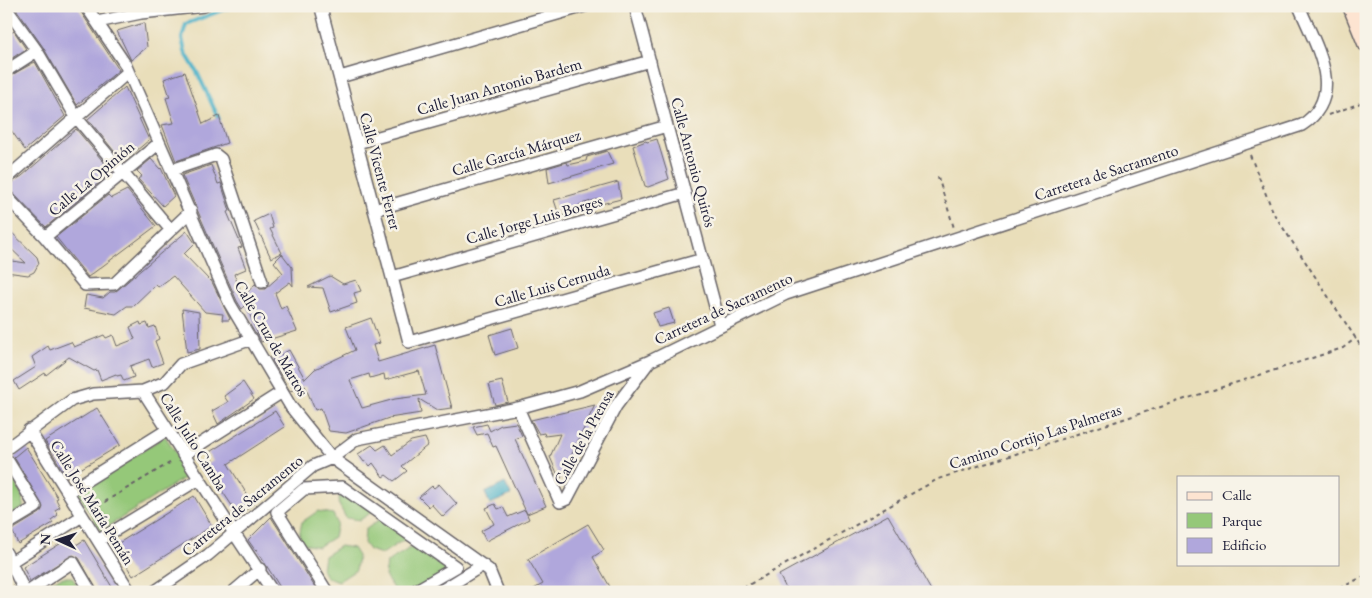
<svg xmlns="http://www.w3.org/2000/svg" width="1372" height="598" font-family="'EB Garamond',serif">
	<rect width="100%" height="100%" fill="#f7f3e8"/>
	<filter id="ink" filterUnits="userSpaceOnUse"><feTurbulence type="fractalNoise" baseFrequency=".02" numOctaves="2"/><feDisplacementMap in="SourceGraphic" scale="10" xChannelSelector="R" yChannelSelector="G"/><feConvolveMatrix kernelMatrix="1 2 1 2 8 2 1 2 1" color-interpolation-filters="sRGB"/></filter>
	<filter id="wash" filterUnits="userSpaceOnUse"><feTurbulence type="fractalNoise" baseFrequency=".0096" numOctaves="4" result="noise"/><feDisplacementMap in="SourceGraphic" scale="20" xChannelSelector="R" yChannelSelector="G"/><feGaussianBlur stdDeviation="1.12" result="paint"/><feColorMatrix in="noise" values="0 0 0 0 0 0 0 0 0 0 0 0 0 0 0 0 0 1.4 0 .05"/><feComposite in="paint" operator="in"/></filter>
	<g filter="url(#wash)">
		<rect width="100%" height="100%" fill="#e9deba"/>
		<path fill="#95c879" stroke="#5c755a" d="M165,436L190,474L101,531L78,493Z
			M6,471C16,481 24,494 23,508L6,517Z
			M342,487L375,510L360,520L346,518L338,503Z
			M318,511L333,514L337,523L334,537L318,547L304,544L299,536L302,522Z
			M384,516L411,535L382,554L369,550L364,543L365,530Z
			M420,542L456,567L413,592L394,590L385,576L387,562Z
			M340,546L353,548L358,556L356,570L339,581L326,577L322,569L324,556Z
			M63,577H72L81,592H44L49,582Z"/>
		<path fill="#49b1c8" stroke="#366a82" d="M505,483L511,495L490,504L485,493Z"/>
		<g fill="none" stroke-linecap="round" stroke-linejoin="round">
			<path stroke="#49b1c8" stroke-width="4" d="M219,119L197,72L185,52L182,38L186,24L233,6"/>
		</g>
		<g id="blocks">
			<path fill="#b0a7dc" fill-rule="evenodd" d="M14,6H77L119,70L77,105L43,47Z
				M144,23L147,47L131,60L117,31Z
				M14,31L26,49L6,62V36Z
				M35,62L65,116L25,150L6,123V78Z
				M185,72L203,124L219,116L227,143L176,161L162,125L174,123L166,98L170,97L164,79Z
				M125,87L149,140L123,162L88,119Z
				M76,129L112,172L46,227L6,186L22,176Z
				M657,139L669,179L648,187L645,186L633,146L646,141L647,142Z
				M607,151L613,164L549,183L547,168L567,162L568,165L586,161L587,157Z
				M151,159L160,169L161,168L174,196L163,206L138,179L142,176L137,171Z
				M211,165L218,184L221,183L230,211L227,212L242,247L238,248L246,269L234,274L243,297L255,284L260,289H265L283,273L274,262L282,254L292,267L293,286L290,282L275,293L281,309L286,306L297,331L261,342L243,298L246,305L242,309L237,301L182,175Z
				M618,182L621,199L601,204L599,199L581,204L579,205L581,210L561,216L560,211L558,212L554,200Z
				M127,190L156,226L88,277L56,237L108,195L111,198Z
				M269,214L273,228L270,229L282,253L271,258L254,221Z
				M6,227L37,257L39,263L34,272L28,275L6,272V260L26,263L6,244Z
				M187,231L195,243L184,254L210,281L211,280L230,319L229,320H222L223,314L205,312L173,276L158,287L156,284L133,306H127L116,314L84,308L86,295L103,298L110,292H115Z
				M330,276L343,284L356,280L361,291L354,293L357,303L331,312L323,288L308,287Z
				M669,308L674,323L658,327L653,313Z
				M182,309L199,312L200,349L187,352Z
				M371,318L380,343L373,345L378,362L435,345L452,408L437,410L419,399L421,413L389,418L346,433L329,431L321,408L315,410L305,386L290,391L272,360L289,350L305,379L315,369L355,350L346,327ZM419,371L426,395L395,399L362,408L350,380L369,374L370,378L384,374L385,380Z
				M140,322L141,325L147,323L149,328L155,326L159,339L155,341L163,363L152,367L149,359L130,366L134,377L124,381L121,375L117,376L116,374L101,380L97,370L94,371L69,357L46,375L45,373L19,390L14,381L36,367L32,357L48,346L50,350L71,342L74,347L104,335L106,338L113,335L117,346L135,339L130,327Z
				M512,328L518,348L495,355L489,335Z
				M502,381L508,402L495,405L489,384Z
				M243,382L254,399L218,424L212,411L228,402L224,396Z
				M595,405L577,443L560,480L550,457L560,434L545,436L544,433L539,434L531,420Z
				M97,408L120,445L67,477L45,441Z
				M275,411L285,427L228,464L253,504L239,516L210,473L212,472L207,465L213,461L208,453Z
				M516,423L522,436L515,439L546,506L527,514L496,446L493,447L487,433L477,435L473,427L487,424L490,431L501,425Z
				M425,438L428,445L402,466L407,471L394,481L386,475L383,477L373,463L370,466L366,461L364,462L358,454L372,445L377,450L385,445L392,455L411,441Z
				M26,447L58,498L56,499L60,507L55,510L58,515L51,520L53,523L18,544L12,530L40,513L43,507L14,457Z
				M439,484L457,504L443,517L431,504L429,507L419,497L432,486L434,488Z
				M194,496L212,526L133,576L114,546Z
				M495,504L498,509L503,507L508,517L525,510L529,519L486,541L481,531L494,524L486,508Z
				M888,515L932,592H788L779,575Z
				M271,517L280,531L318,592H283L256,549L255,550L248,540Z
				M588,524L604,550L593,557L613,592H528L543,584L528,559Z
				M71,537L76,545L84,540L115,592H98L79,558L73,555L30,581L23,567Z"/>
		</g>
	</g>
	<g filter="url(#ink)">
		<use href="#blocks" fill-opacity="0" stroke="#686467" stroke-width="1"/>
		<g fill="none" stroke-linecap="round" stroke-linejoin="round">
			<defs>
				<path id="street" d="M86,6L125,64L230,304L291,407L332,458L489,570L498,592
					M326,6L321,8L409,342L703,259
					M635,6L720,325
					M6,8L37,51L76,117L170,229
					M97,22L141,13L204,6
					M6,71L37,51
					M340,77L585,6
					M357,143L650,61
					M172,170L216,155L221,159L262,282
					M6,179L127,73
					M6,196L45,237L85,285L114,284L191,211
					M374,210L667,126
					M45,237L158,144
					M392,277L685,193
					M143,391L234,533L273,592
					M518,408L560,502L567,499L616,406L649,362
					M29,430L130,592
					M6,449L72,400L93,394L143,391L165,382L181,364L252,339
					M183,455L282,392
					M6,462L8,461L36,507L6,525
					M68,492L167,430
					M99,540L199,479
					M6,553L25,592
					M11,562L82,516
					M34,592L32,589L73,562L91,592
					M154,592L208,555L313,466L332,458L357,439L518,408L580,391L650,361L786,294L1302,125C1348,95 1315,45 1299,6
					M233,592L260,569
					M327,592L277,512L304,489L342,487L456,567L413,592
					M439,592L483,565"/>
				<path id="secondary" d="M1351,6L1366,43"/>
			</defs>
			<use href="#street" stroke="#686467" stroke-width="14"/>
			<use href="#secondary" stroke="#686467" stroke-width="19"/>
			<path stroke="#686467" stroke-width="2" stroke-dasharray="4 4" stroke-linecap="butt" d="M1328,115L1366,101
				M1250,155L1274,214L1366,354
				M938,177L954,228
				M91,510L173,461
				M736,592L938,479L1343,348L1356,338
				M1333,592L1366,575"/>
			<use href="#street" stroke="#fff" stroke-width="11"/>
			<use href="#secondary" stroke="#fde4d1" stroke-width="16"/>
		</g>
	</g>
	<g text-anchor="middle" stroke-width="5" stroke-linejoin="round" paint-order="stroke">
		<g font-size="16" fill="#22223b" stroke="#f7f3e8">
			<text transform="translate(499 86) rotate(-16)" y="6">Calle Juan Antonio Bardem</text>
			<text transform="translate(516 152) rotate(-16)" y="6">Calle García Márquez</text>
			<text transform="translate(694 162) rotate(75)" y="6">Calle Antonio Quirós</text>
			<text transform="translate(381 171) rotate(75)" y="6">Calle Vicente Ferrer</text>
			<text transform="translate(1106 172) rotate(-18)" y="6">Carretera de Sacramento</text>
			<text transform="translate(91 178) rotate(-40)" y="6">Calle La Opinión</text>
			<text transform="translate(534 219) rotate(-16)" y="6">Calle Jorge Luis Borges</text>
			<text transform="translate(552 285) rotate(-16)" y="6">Calle Luis Cernuda</text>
			<text transform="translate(723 308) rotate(-25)" y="6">Carretera de Sacramento</text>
			<text transform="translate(272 338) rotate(60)" y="6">Calle Cruz de Martos</text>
			<text transform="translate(1035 436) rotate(-18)" y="6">Camino Cortijo Las Palmeras</text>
			<text transform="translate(583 437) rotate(-61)" y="6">Calle de la Prensa</text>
			<text transform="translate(194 441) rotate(58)" y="6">Calle Julio Camba</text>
			<text transform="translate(93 502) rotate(58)" y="6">Calle José María Pemán</text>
			<text transform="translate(242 505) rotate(-39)" y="6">Carretera de Sacramento</text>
		</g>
	</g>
	<rect width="1372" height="598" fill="none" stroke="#f7f3e8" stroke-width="25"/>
	<rect x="1177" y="476" width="162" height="90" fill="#f7f3e8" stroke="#a29fa3"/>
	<rect x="1187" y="492" width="25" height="8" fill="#fde4d1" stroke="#a29fa3"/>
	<text x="1222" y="500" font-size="15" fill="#22223b">Calle</text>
	<rect x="1187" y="513" width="25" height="15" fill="#95c879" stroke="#a29fa3"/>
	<text x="1222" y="526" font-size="15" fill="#22223b">Parque</text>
	<rect x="1187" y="538" width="25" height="15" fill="#b0a7dc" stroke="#a29fa3"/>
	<text x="1222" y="550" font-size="15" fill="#22223b">Edificio</text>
	<g transform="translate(58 540) rotate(273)" stroke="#f7f3e8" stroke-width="4" paint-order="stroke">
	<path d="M0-4L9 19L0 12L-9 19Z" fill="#22223b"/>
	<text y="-8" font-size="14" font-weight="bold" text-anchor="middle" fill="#22223b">N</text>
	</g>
</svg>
